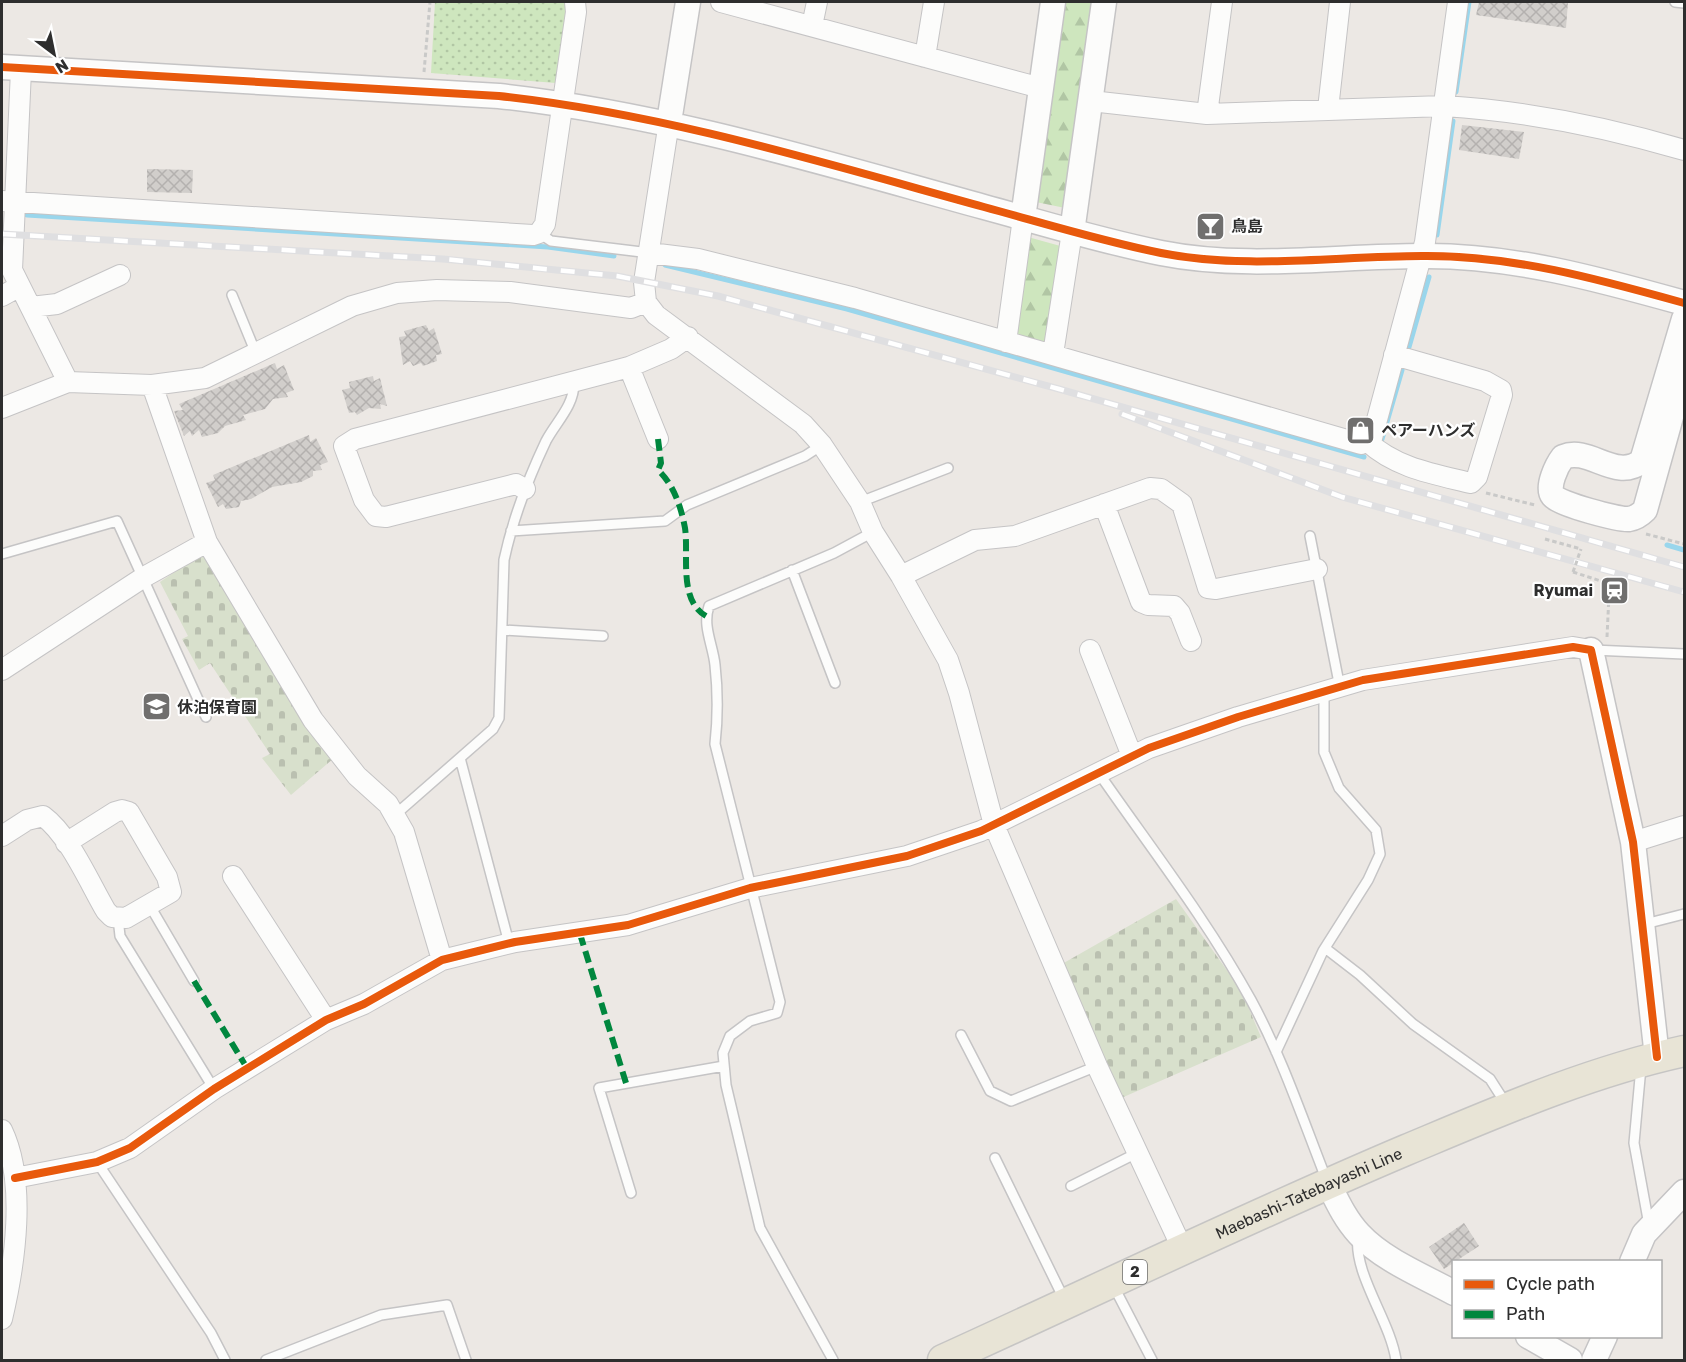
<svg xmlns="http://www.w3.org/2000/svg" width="1686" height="1362" font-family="Rubik,'Noto Sans JP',sans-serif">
	<defs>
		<pattern id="green-dots" width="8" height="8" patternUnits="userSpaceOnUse" patternTransform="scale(1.5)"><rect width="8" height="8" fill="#cee6be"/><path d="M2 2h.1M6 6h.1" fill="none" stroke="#b1c6a4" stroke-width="1.8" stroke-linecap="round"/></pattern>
		<pattern id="forest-firs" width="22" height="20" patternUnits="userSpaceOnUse" patternTransform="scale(1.5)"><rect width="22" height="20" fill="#cee6be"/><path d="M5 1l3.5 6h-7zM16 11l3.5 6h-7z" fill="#b1c6a4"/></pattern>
		<pattern id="cemetery-stones" width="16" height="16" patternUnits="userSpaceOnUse" patternTransform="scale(1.5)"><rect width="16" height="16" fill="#d8e0cc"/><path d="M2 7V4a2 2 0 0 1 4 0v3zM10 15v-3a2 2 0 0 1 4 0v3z" fill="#bac0b0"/></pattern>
		<pattern id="building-cross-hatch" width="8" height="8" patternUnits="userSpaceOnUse" patternTransform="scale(1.5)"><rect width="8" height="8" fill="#d1cecb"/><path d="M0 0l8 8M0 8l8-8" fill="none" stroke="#b4b1af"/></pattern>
	</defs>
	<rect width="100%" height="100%" fill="#ece8e4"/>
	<path fill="url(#green-dots)" d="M435,2H568L556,83L431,73Z"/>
	<path fill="url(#forest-firs)" d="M1059,2H1097L1070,209L1031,201Z
		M1028,237L1064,247L1046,341L1043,342L1019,337L1016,333Z"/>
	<path fill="url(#cemetery-stones)" d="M204,552L334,758L291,795L262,758L270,754L210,663L199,670L182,639L188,636L160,582Z
		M1176,899L1241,990L1261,1037L1119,1099L1062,964Z"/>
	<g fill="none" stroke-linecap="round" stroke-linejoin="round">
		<path stroke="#99d6ec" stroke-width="5" d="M1456,92L1469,2
			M27,215L548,247L614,256
			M1437,235L1453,121
			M665,265L847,309L1364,457
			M1409,347L1429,277
			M1382,439L1402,370
			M1667,545L1684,550"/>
	</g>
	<path fill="url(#building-cross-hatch)" d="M1479,2H1568L1566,28L1476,15Z
		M1462,125L1524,132L1519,159L1459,150Z
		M147,169L193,170L192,193L147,192Z
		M426,325L429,331L434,328L442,354L436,355L437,361L423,366L421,363L413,366L410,361L403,365L399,337L406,336L404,331Z
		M275,363L277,369L284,365L294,390L286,393L288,397L273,399L265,409L243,415L246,420L225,426L218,433L202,437L199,430L192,436L190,431L184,436L174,411L183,410L179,404Z
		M373,376L374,381L380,378L387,406L380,404L381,409L369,408L357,415L355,412L349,413L342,390L350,388L349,382Z
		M309,435L310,442L316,438L328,462L320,465L322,470L313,471V476L301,482L272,487L251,499L241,501L239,507L226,509L223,504L218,507L206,483L215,480L213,475Z
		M1608,581L1626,586L1623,599L1603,594Z
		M1464,1223L1479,1246L1444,1269L1429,1247Z"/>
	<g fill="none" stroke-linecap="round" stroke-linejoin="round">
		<defs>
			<path id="service" d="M1675,2L1684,3
				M539,233L551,241L650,253
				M232,295L255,351
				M860,502L948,468
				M511,531L665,521L687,505L805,456L822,445
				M1310,536L1340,688
				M2,554L117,521L206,717
				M792,570L835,683
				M502,630L603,636
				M1593,650L1684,654
				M460,758L509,943
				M1098,772C1150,847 1207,920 1251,1000C1282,1057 1303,1120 1327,1181
				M396,814L493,729L499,718L504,560C513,518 528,479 546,441C556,422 574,406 574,383
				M150,906L194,981
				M118,918L120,936L214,1089
				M1645,924L1684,914
				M1325,948L1360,975L1413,1024L1490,1079L1506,1104
				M961,1035L990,1091L1011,1101L1097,1066
				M1276,1052L1323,951L1368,880L1380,854L1376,830L1339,788L1324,752V693
				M1641,1067L1634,1143L1649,1225
				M995,1158L1064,1299
				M97,1162L211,1333L225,1360
				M1071,1186L1137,1153
				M631,1193L599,1088L724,1066
				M1358,1236C1353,1274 1390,1320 1396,1360
				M1113,1285L1152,1360
				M266,1360L381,1315L447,1305L466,1360
				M833,1360L760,1228L726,1085L723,1053L730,1036L750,1021L777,1013L780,1002L715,744C718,717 718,692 715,665C713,645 702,626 709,606L834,553L873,532"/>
			<path id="minor" d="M721,2L1041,88
				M812,26L817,2
				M925,57L934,2
				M21,70L12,270L68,382
				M1091,101L1207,114L1444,106C1526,111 1606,127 1684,150
				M1328,109L1340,2
				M1207,114L1222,2
				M669,122L644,282L646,302L656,315L803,424L822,445L860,502L873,532L901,576L948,660L959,693L994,825L1097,1066L1183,1250
				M2,201L533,235L539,233L545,224L576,12L575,2
				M650,253L698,259L855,298L1361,444L1372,438L1425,242L1458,2
				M2,296L20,286
				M31,307L57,304L120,275
				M1006,342L1023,218
				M1053,354L1072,232
				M629,367L658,439
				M152,385L207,542L313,720L357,776L388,804L404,832L442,960
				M2,408L68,382L152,385L205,378L352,306L397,293L437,290L510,292L631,308L646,302
				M1368,442C1396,468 1434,474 1471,483L1477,477L1502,395L1501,390L1485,381L1394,355
				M525,489L516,484L386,517L376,516L364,500L344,446L355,439L629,367L671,349L688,337
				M1104,504L1141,602L1148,605L1174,606L1180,613L1191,641
				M901,576L975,540L1015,536L1150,488L1161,489L1182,504L1208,588L1216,589L1317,569
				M1090,650L1132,756
				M2,670L144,577L207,542
				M2,836L27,820L43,816C69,835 89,882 106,911L112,917L126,918L171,892L167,877L129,812L122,810L115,812L66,843
				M1633,842L1684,826
				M233,876L326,1020
				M2,1130C27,1182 15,1264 2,1319
				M15,1178L97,1162L130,1148L214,1089L326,1020L364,1004L442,960L515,942L628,925L750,888L907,856L981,831L1149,748L1238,717L1363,680L1573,647L1591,650"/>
			<path id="tertiary" d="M2,67L499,96C665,114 824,163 984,207C1043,223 1101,241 1161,253C1246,270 1336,256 1422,256C1512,255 1598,279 1684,303
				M669,122L688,2
				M1023,218L1053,2
				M1072,232L1104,2
				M1684,319L1642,461C1615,482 1590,446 1563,457C1557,465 1546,487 1553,496C1559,504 1619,520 1629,519C1636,518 1640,515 1645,510L1684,370
				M1591,650L1633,842L1657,1057
				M1328,1183C1337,1201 1345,1219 1359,1234C1383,1260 1423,1276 1454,1293
				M1632,1262L1644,1234L1684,1192
				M1528,1336L1570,1360
				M1594,1360L1605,1336"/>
			<g id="primary">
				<path id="s1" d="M943,1360C1097,1290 1250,1216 1406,1150C1497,1112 1588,1072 1684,1051"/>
			</g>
		</defs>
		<use href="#service" stroke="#c5c4c5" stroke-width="12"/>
		<use href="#minor" stroke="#c5c4c5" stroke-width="22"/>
		<use href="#tertiary" stroke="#c5c4c5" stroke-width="27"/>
		<use href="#primary" stroke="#c6c5c4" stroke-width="33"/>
		<path stroke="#c9c9c8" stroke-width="3" stroke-dasharray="4.5 3" stroke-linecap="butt" d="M424,72L430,2
			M1486,493L1535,505
			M1646,534L1684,544
			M1545,539L1581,549
			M1573,572L1607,583
			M1607,637L1609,595"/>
		<use href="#service" stroke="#fcfcfb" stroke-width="9"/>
		<use href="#minor" stroke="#fcfcfb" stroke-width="20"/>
		<use href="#tertiary" stroke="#fcfcfb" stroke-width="24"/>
		<use href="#primary" stroke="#e8e4d6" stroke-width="30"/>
		<defs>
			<path id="rail" d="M2,234L443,259L617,276L718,296L1059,389L1684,567
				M1122,414L1342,497L1684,592"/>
		</defs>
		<use href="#rail" stroke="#dfdfe1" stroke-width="7"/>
		<use href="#rail" stroke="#fff" stroke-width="4.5" stroke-dasharray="14" stroke-linecap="butt"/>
		<path stroke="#c9c9c8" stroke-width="3" stroke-dasharray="4.5 3" stroke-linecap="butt" d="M1573,572L1581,549"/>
		<path stroke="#00873e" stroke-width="6" stroke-dasharray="12 6" stroke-linecap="butt" d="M658,439L661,463L658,470C674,485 681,507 685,528C689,555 678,600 706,616
			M580,934L626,1083
			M194,981L247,1068"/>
		<defs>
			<path id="cycleway" d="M2,67L499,96C665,114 824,163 984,207C1043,223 1101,241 1161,253C1246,270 1336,256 1422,256C1512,255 1598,279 1684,303
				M15,1178L97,1162L130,1148L214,1089L326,1020L364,1004L442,960L515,942L628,925L750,888L907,856L981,831L1149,748L1238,717L1363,680L1573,647L1591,650L1633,842L1657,1057"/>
		</defs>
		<use href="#cycleway" stroke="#fff" stroke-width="11"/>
		<use href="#cycleway" stroke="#e8590c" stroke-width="8"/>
	</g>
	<defs>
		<symbol id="bar-square" viewBox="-11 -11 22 22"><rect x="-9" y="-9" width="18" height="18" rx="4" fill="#706f6e" stroke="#fff"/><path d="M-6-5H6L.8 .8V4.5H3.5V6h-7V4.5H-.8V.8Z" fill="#fff"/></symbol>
		<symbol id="shop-square" viewBox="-11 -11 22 22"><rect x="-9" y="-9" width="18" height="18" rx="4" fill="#706f6e" stroke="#fff"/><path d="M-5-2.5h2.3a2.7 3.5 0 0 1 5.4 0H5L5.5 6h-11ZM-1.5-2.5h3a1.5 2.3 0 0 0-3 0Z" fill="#fff"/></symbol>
		<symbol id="station-square" viewBox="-11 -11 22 22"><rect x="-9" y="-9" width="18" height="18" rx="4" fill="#706f6e" stroke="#fff"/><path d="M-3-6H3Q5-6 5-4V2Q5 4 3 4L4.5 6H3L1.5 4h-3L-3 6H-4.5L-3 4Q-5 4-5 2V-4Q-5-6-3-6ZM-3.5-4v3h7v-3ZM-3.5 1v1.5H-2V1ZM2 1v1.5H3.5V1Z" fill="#fff"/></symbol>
		<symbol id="school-square" viewBox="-11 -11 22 22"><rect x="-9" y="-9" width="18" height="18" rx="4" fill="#706f6e" stroke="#fff"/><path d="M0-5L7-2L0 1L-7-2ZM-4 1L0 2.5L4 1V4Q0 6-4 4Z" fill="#fff"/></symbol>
	</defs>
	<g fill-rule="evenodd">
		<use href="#bar-square" x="1194" y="210" width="33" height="33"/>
		<use href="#shop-square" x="1344" y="414" width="33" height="33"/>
		<use href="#station-square" x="1598" y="574" width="33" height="33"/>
		<use href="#school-square" x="140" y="690" width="33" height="33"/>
	</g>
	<g text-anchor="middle" stroke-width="4.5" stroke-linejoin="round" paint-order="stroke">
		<rect fill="#fff" stroke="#6d6d6d" stroke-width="1.5" x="1123" y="1260" width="24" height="24" rx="4.5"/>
		<g font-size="15" font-weight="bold" fill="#2e2e2e">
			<text x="1135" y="1277">2</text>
		</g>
		<g font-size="16" font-weight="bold" fill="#2e2e2e" stroke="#fff" text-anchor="start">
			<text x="1231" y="232">鳥島</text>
			<text x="1381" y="436">ペアーハンズ</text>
			<text x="1593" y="596" text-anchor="end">Ryumai</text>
			<text x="177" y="713">休泊保育園</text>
		</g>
		<g font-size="16" fill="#2e2e2e" stroke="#fff">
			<text dy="6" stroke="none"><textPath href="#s1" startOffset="402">Maebashi-Tatebayashi Line</textPath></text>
		</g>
	</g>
	<rect width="1686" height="1362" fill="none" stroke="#2e2e2e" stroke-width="6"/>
	<rect x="1452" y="1260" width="210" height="78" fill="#ffffff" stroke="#ababab" stroke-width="1.5"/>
	<rect x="1464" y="1280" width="30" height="9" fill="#e8590c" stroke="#ababab" stroke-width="1.5"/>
	<text x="1506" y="1290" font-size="18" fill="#2e2e2e">Cycle path</text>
	<rect x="1464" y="1310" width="30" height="9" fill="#00873e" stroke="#ababab" stroke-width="1.5"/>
	<text x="1506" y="1320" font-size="18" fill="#2e2e2e">Path</text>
	<g transform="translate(54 54) rotate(148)" stroke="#ffffff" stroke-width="4.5" paint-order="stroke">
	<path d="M0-4.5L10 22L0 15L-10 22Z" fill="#2e2e2e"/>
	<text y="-9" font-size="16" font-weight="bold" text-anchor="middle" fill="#2e2e2e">N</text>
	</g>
</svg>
